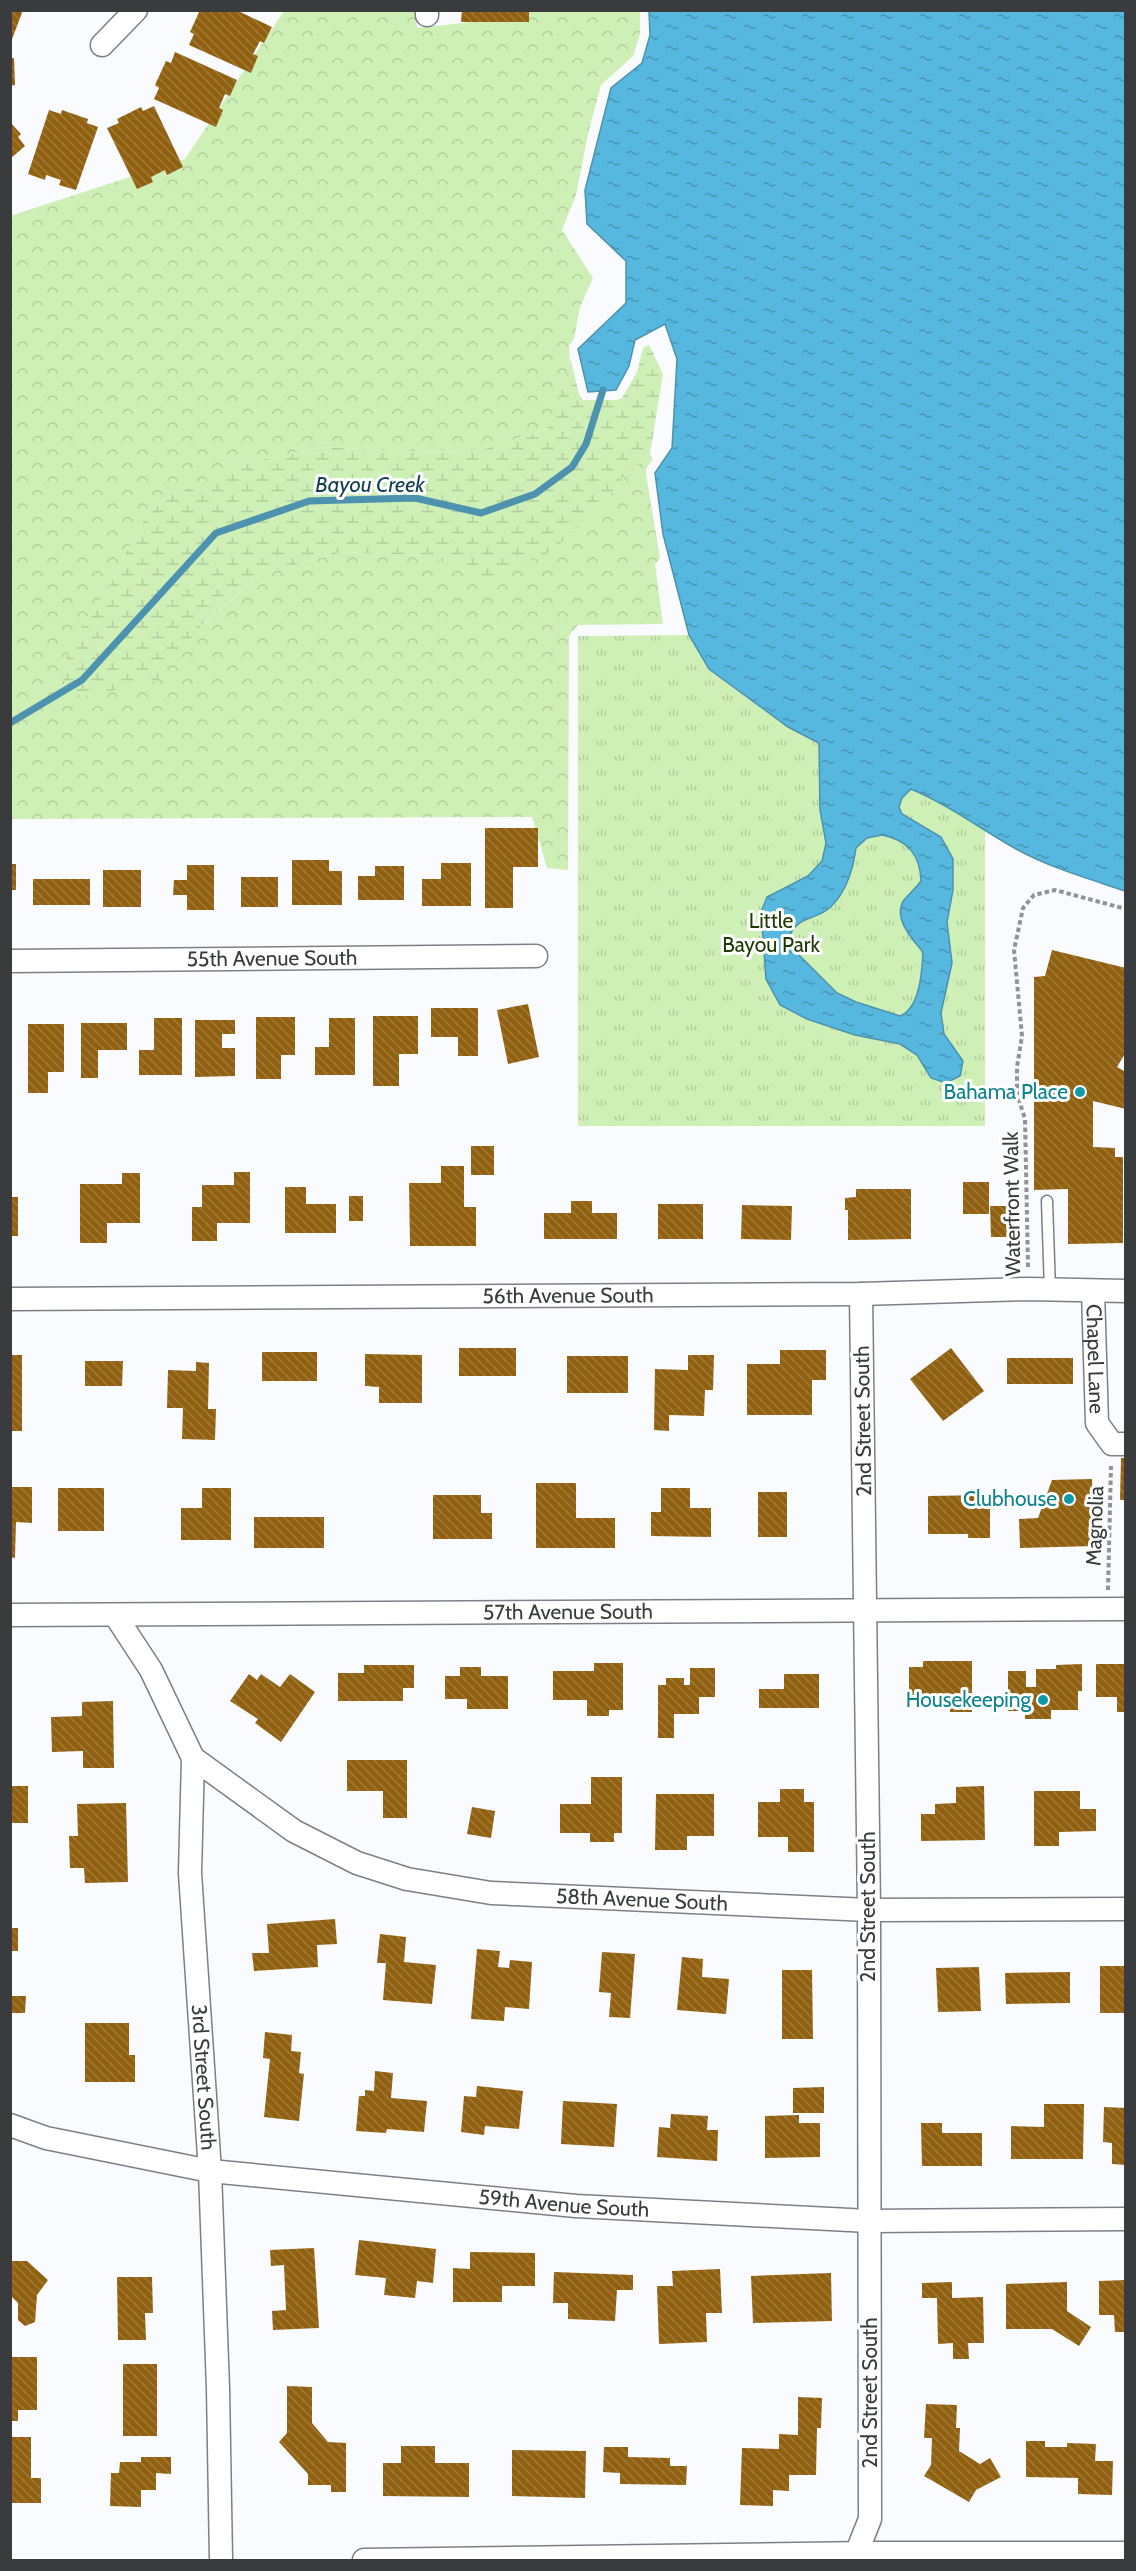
<svg xmlns="http://www.w3.org/2000/svg" width="1136" height="2571" font-family="Cabin,sans-serif">
	<defs>
		<pattern id="forest-crowns" width="20" height="18" patternUnits="userSpaceOnUse" patternTransform="scale(1.5)"><rect width="20" height="18" fill="#ceefb6"/><path d="M2 6a3 3 0 1 1 6 0M12 15a3 3 0 1 1 6 0" fill="none" stroke="#b2ce9d"/></pattern>
		<pattern id="wetland-marsh" width="20" height="14" patternUnits="userSpaceOnUse" patternTransform="scale(1.5)"><rect width="20" height="14" fill="#ceefb6"/><path d="M1 5h8M5 5V1M11 12h8M15 12V8" fill="none" stroke="#b2ce9d"/></pattern>
		<pattern id="park-tufts" width="24" height="20" patternUnits="userSpaceOnUse" patternTransform="scale(1.5)"><rect width="24" height="20" fill="#ceefb6"/><path d="M3 7l-1-3M5 7V3M7 7l1-3M15 17l-1-3M17 17v-4M19 17l1-3" fill="none" stroke="#b2ce9d"/></pattern>
		<pattern id="water-ripples" width="26" height="14" patternUnits="userSpaceOnUse" patternTransform="scale(1.5)"><rect width="26" height="14" fill="#56b7df"/><path d="M2 4q2-2 4 0t4 0M15 11q2-2 4 0t4 0" fill="none" stroke="#4896b6"/></pattern>
		<pattern id="building-back-hatch" width="6" height="6" patternUnits="userSpaceOnUse" patternTransform="scale(1.5)"><rect width="6" height="6" fill="#916110"/><path d="M-1 5l2 2M0 0l6 6M5-1l2 2" fill="none" stroke="#9e7a3d"/></pattern>
	</defs>
	<rect width="100%" height="100%" fill="#f9fbfe"/>
	<path fill="url(#forest-crowns)" d="M284,11H416L417,28L526,16L528,11H640V34L633,56L601,85L588,134L576,195L562,230L593,278L580,307L574,339L569,346C572,375 557,403 547,429L482,450L401,451L325,447L245,463L164,499L140,525L110,586L71,642L197,630L261,574L342,552L427,556L494,581L603,504L623,478L650,454L653,459L646,469V474L660,558L655,564L663,624L578,625L569,636L568,870L547,868L532,817L11,819L10,216L185,159Z"/>
	<path fill="url(#wetland-marsh)" d="M649,345L663,374L650,454L623,478L603,504L553,550L493,581L427,556L342,552L261,574L202,625L157,681L81,697L61,677L71,642L110,586L140,525L164,499L245,463L325,447L401,451L482,450L547,429L566,378L570,357L579,394L583,400H616L622,398L637,372L643,348Z"/>
	<path fill="url(#park-tufts)" d="M689,635L709,669L788,727L951,809L985,830V1126H578V636Z"/>
	<path fill="url(#water-ripples)" stroke="#4d92ae" stroke-width="1.5" fill-rule="evenodd" d="M649,11H1125V891C1090,879 1051,868 1018,850C982,830 949,805 911,789L902,798L899,807L902,814L941,837L953,859V890L947,922L952,963L941,1013L944,1034L963,1061L960,1076L946,1083L931,1078L917,1055L900,1044L855,1035L807,1019L780,1005L766,979L761,912L767,897L808,876L822,861L826,843L820,810L819,743L788,727L709,669L689,635L663,534L655,473L672,448L677,359L665,324L635,340L629,366L616,390L588,392L578,349L626,303V261L587,224L585,190L611,88L642,63L650,35ZM882,835C908,840 920,855 921,881C916,888 909,894 904,900C892,918 913,940 923,952C922,972 920,1008 900,1016L856,1002L837,993L796,952L790,935C798,917 813,920 827,910C846,895 853,870 856,848L867,838Z"/>
	<g fill="none" stroke-linecap="round" stroke-linejoin="round">
		<path stroke="#4d92ae" stroke-width="7" d="M10,723L82,680L216,533L309,501L415,498L481,513L535,494L572,467L586,444L603,390"/>
	</g>
	<path fill="url(#building-back-hatch)" d="M10,10H23L11,42H10Z
		M200,10H236L272,27L264,43L260,41L253,54L258,56L251,73L189,45L194,34L190,32Z
		M462,10H529V22H461Z
		M175,52L237,80L230,96L225,94L219,108L223,110L216,127L154,99L159,88L155,85L166,61L171,63Z
		M10,58H14L15,85L10,86Z
		M154,106L183,167L167,175L165,170L151,177L153,182L137,189L107,128L119,123L117,119L141,107L143,111Z
		M49,110L61,114L62,110L88,119L87,123L98,127L76,190L59,185L61,180L46,175L45,180L28,174Z
		M10,122L21,134L18,137L25,146L10,159Z
		M485,828H538V867H513V908H485Z
		M292,860H329V871H342V905H292Z
		M441,863H471V906H422V879H441Z
		M10,864H16V890H10Z
		M187,865H214V910H187V895H173L174,880H187Z
		M375,866H404V900H358V876H375Z
		M103,870H141V907H103Z
		M241,877H278V907H241Z
		M33,879H90V905H33Z
		M1052,950L1126,968V1052L1117,1067L1124,1071L1126,1109L1093,1101V1147L1115,1148V1157H1123V1243L1068,1244V1189L1034,1190V977L1045,976Z
		M528,1004L539,1057L508,1064L497,1010Z
		M431,1008H478V1056H458V1037H431Z
		M373,1016H418V1054H399V1086H373Z
		M256,1017H295V1055H281V1079H256Z
		M154,1018H182V1075H139V1050H154Z
		M329,1018H355V1075H315V1047H329Z
		M195,1020H235V1034H222V1048H235V1076L195,1077Z
		M81,1023H127V1050H98V1078H81Z
		M28,1024H64V1072H48V1093H28Z
		M471,1146H494V1175H471Z
		M441,1166H464V1207H476V1246H410L409,1183H441Z
		M234,1172H250V1223H217V1241H192V1207H202V1185H234Z
		M122,1173H140V1223H107V1243H80V1184H122Z
		M963,1182H989V1214H963Z
		M285,1187H306V1204H336V1233H285Z
		M856,1189H911V1239L848,1240V1210H845V1198L856,1197Z
		M349,1196H363V1221H349Z
		M10,1197H18V1236H10Z
		M571,1201H592V1213H617V1239H544V1213H571Z
		M658,1204H703V1239H658Z
		M742,1205L792,1206L791,1240L741,1239Z
		M990,1206H1020V1237H991Z
		M459,1348H516V1376H459Z
		M951,1348L984,1391L943,1421L910,1379Z
		M780,1350H826V1380H812V1415H747V1364H780Z
		M262,1352H317V1381H262Z
		M365,1354L422,1355V1403H379V1387L365,1386Z
		M10,1355H22V1431H10Z
		M688,1355H714L713,1390H705L704,1416L669,1415V1431L654,1430L655,1369L688,1370Z
		M567,1356H628V1393H567Z
		M1007,1358H1073V1384H1007Z
		M85,1361H123L122,1386H85Z
		M196,1362L209,1363L208,1409H216L215,1440L182,1439L183,1408H167L168,1370L196,1371Z
		M1121,1458H1126V1500H1120Z
		M1092,1479L1094,1546L1020,1548L1019,1519L1038,1518L1052,1480Z
		M536,1483H576V1518H615V1548H536Z
		M10,1487H32V1523L16,1522L15,1558L10,1557Z
		M58,1488H104V1531H58Z
		M202,1488H231V1540H181V1508H202Z
		M661,1488H690V1508H711V1537L651,1536V1512H661Z
		M758,1492H787V1537H758Z
		M433,1495H481V1513H492V1539H433Z
		M990,1495V1538H968V1534H928V1496Z
		M254,1517H324V1548H254Z
		M923,1661H972V1712H950V1699H909V1667H923Z
		M594,1663H623V1710H609V1716H587V1700H553V1671H594Z
		M1082,1664V1691H1078V1710H1051V1719H1025V1711H1008V1671H1026V1687H1036V1669H1056V1665Z
		M1096,1664H1126V1712H1117V1697H1096Z
		M364,1665H414V1688H403V1701H338V1673H364Z
		M460,1667H481V1676H508V1709H467V1699H445V1676H460Z
		M690,1668H715V1697H699V1714H674V1738H658V1685H666V1678H684V1685H690Z
		M249,1674L257,1680L261,1674L280,1687L290,1674L315,1692L281,1742L255,1723L258,1719L230,1701Z
		M784,1674H819V1708H759V1689H784Z
		M113,1701L114,1768H83V1751L52,1752L51,1717L82,1716V1702Z
		M347,1760H407V1818H383V1791H347Z
		M591,1777H622V1833H614V1842H590V1833H560V1804H591Z
		M10,1786H28V1823H10Z
		M984,1786L985,1840L921,1841V1814H935V1804L956,1803V1787Z
		M780,1789H804V1802H814V1852H788V1837H758V1802H780Z
		M1034,1791H1080V1809H1096V1831L1059,1832V1846H1034Z
		M656,1794H714V1836H687V1850H655Z
		M126,1803L128,1882L85,1883L84,1868H70L69,1836H78L77,1804Z
		M472,1807L495,1811L491,1838L467,1834Z
		M335,1919L337,1944L317,1945L318,1967L254,1971L252,1953H269L267,1924Z
		M10,1928H18V1951H10Z
		M380,1934L406,1937L404,1962L436,1965L432,2004L383,2000L386,1963H377Z
		M477,1949L500,1951L498,1967L509,1968L510,1960L532,1962L529,2009L505,2007L504,2021L471,2019Z
		M602,1952L635,1954L630,2018L609,2017L611,1993L599,1992Z
		M682,1957L703,1959L702,1977L729,1979L726,2014L677,2010Z
		M1100,1966H1126V2013H1100Z
		M979,1967L981,2011L938,2012L936,1968Z
		M782,1970H812L813,2039H782Z
		M1070,1972V2003L1006,2004L1005,1973Z
		M10,1996H26L25,2013H10Z
		M85,2023H129V2055H135V2082H85Z
		M265,2032L292,2035L291,2051L301,2052L299,2073L304,2074L299,2121L264,2117L270,2059L263,2058Z
		M375,2071L393,2073L391,2098L427,2101L424,2132L387,2129L386,2133L356,2131L359,2096H365V2090L374,2091Z
		M477,2086L523,2091L519,2129L485,2126L484,2135L461,2132L464,2096L476,2097Z
		M824,2087V2113H793V2088Z
		M563,2101L617,2104L614,2147L561,2144Z
		M1044,2104H1084L1083,2159H1011V2126L1044,2127Z
		M1104,2107L1126,2108V2165L1112,2164V2143L1103,2142Z
		M671,2114L708,2116L707,2130H718L717,2161L657,2157L659,2127L670,2128Z
		M799,2115V2123H820V2157L765,2158V2116Z
		M921,2123H942V2133H982V2166H922Z
		M359,2240L436,2249L433,2283L417,2281L415,2298L384,2295L386,2278L355,2275Z
		M314,2248L319,2328L273,2330L272,2311L286,2310L284,2265L271,2266L270,2250Z
		M470,2252L535,2253V2286H502V2302H453V2268L470,2269Z
		M10,2261H27L48,2280L37,2295L35,2322L25,2326L18,2320V2303L10,2295Z
		M720,2269L722,2313H706L707,2342L659,2344L657,2286H673L672,2271Z
		M554,2272L633,2275V2290H617L615,2321L568,2319V2303H553Z
		M831,2273L832,2321L753,2323L751,2276Z
		M117,2277H152L153,2313H145L146,2340H118Z
		M1126,2280V2332H1115L1114,2315H1099V2281Z
		M952,2282V2298L983,2297L984,2343H968L969,2359H953V2343L938,2344L937,2298H922V2283Z
		M1067,2282V2311L1091,2327L1079,2346L1052,2329H1006V2284Z
		M10,2357H37V2410H18V2421H10Z
		M123,2364H157V2436H123Z
		M287,2386L312,2387V2423L328,2442L346,2443V2492H331V2485H308V2474L279,2442L287,2433Z
		M798,2397L822,2398L821,2428H817L816,2475H789V2491L773,2490V2506L740,2505L742,2448L779,2449V2434L798,2435Z
		M926,2404L957,2405L956,2428H960L959,2451L980,2464L990,2458L1001,2477L976,2490L969,2502L924,2476L931,2465L932,2438H924Z
		M10,2437H31V2478H41V2503H10Z
		M1026,2441H1045V2447H1067V2443L1096,2444L1095,2461H1113L1112,2495L1078,2494V2478L1026,2477Z
		M401,2446H435V2463H469V2497L383,2496V2463H401Z
		M604,2447H628V2457L670,2458V2466H687L686,2485L620,2484V2473L603,2472Z
		M512,2450L586,2451L585,2498L512,2496Z
		M141,2457H171V2474L156,2473V2490H141V2507L110,2506L111,2473H119L120,2462H141Z"/>
	<g fill="none" stroke-linecap="round" stroke-linejoin="round">
		<defs>
			<path id="service" d="M1047,1201L1050,1290"/>
			<g id="minor">
				<path d="M427,10V15"/>
				<path d="M102,45L136,10"/>
				<path id="s1" d="M10,961L536,956"/>
				<path id="s2" d="M1093,1291L1097,1423L1112,1444H1126"/>
				<path id="s3" d="M10,1299L861,1294L1028,1289L1126,1291"/>
				<path id="s4" d="M10,1615L1126,1609"/>
				<path id="s5" d="M115,1615L151,1670L193,1758L190,1873L210,2171L218,2388L221,2560"/>
				<path id="s6" d="M193,1758L294,1831L357,1863L407,1879L491,1893L869,1910L1126,1909"/>
				<path id="s7" d="M10,2125L46,2138L210,2171L576,2206L869,2221L1126,2219"/>
				<path d="M364,2560L870,2553H1126"/>
				<path d="M857,2560L856,2554L870,2519L869,1910L861,1294"/>
			</g>
		</defs>
		<use href="#service" stroke="#7c8086" stroke-width="13"/>
		<use href="#minor" stroke="#7c8086" stroke-width="25"/>
		<path stroke="#919396" stroke-width="4" stroke-dasharray="4.5 3" stroke-linecap="butt" d="M1028,1267L1025,1119L1017,1094V1067L1022,1036L1014,950L1023,908L1034,895L1055,890L1126,909
			M1108,1590L1111,1466"/>
		<use href="#service" stroke="#fff" stroke-width="10"/>
		<use href="#minor" stroke="#fff" stroke-width="22"/>
	</g>
	<g fill="#0f9aa8" stroke="#fff" stroke-width="2">
		<circle cx="1080" cy="1092" r="6"/>
		<circle cx="1069" cy="1499" r="6"/>
		<circle cx="1043" cy="1700" r="6"/>
	</g>
	<g text-anchor="middle" stroke-width="6" stroke-linejoin="round" paint-order="stroke">
		<g font-size="21" fill="#1f3904" stroke="#fff">
			<text x="771" y="928">Little<tspan x="771" dy="24">Bayou Park</tspan></text>
		</g>
		<g font-size="21" fill="#393b3d" stroke="#fff">
			<text dy="7" stroke="none"><textPath href="#s1" startOffset="262">55th Avenue South</textPath></text>
			<text transform="translate(1012 1204) rotate(-91)" y="7">Waterfront Walk</text>
			<text dy="7" stroke="none"><textPath href="#s3" startOffset="558">56th Avenue South</textPath></text>
			<text dy="7" stroke="none"><textPath href="#s2" startOffset="68">Chapel Lane</textPath></text>
			<text transform="translate(863 1421) rotate(-91)" y="7">2nd Street South</text>
			<text transform="translate(1095 1526) rotate(-88)" y="7">Magnolia</text>
			<text dy="7" stroke="none"><textPath href="#s4" startOffset="558">57th Avenue South</textPath></text>
			<text dy="7" stroke="none"><textPath href="#s6" startOffset="484">58th Avenue South</textPath></text>
			<text transform="translate(868 1907) rotate(-90)" y="7">2nd Street South</text>
			<text dy="7" stroke="none"><textPath href="#s5" startOffset="483">3rd Street South</textPath></text>
			<text dy="7" stroke="none"><textPath href="#s7" startOffset="561">59th Avenue South</textPath></text>
			<text transform="translate(870 2393) rotate(-90)" y="7">2nd Street South</text>
		</g>
		<g font-size="21" fill="#0d838f" stroke="#fff" text-anchor="end">
			<text x="1068" y="1099">Bahama Place</text>
			<text x="1057" y="1506">Clubhouse</text>
			<text x="1031" y="1707">Housekeeping</text>
		</g>
		<g font-size="22" font-style="italic" fill="#143f50" stroke="#fff">
			<text x="370" y="492">Bayou Creek</text>
		</g>
	</g>
	<rect width="1136" height="2571" fill="none" stroke="#393b3d" stroke-width="24"/>
</svg>
